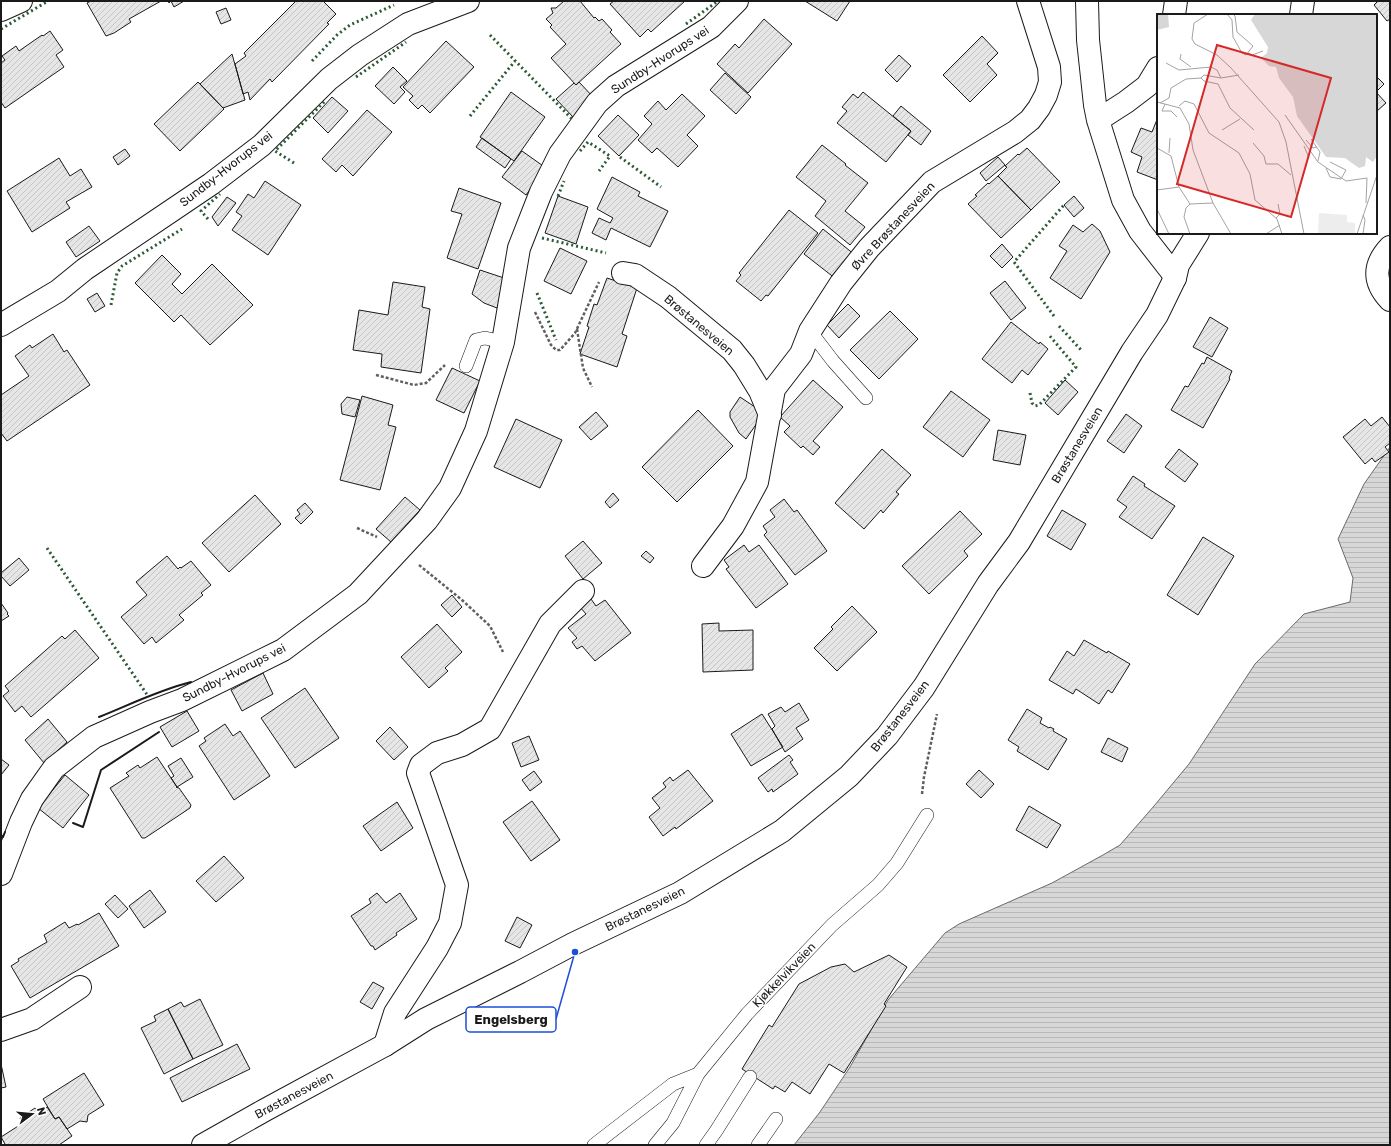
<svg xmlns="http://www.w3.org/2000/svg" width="1391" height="1146" font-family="Rubik,sans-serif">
	<defs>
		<pattern id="water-rules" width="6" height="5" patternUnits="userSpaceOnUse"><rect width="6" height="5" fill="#d7d7d7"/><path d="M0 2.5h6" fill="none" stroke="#b8b8b8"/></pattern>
		<pattern id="building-hatch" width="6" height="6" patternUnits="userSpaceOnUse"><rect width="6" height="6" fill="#e6e6e6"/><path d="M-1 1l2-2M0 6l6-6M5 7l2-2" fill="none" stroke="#c5c5c5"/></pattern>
	</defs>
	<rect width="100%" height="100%" fill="#fff"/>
	<path fill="url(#water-rules)" stroke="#6a6a6a" d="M1390,447V1145H794L820,1112L850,1067L888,1000L945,933L959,924L1052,883L1103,855L1120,845L1154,806L1189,764L1255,664L1304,614L1350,602L1353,578L1338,539L1364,484Z"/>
	<path fill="url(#building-hatch)" stroke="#1a1a1a" d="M91,1H161L129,19L131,22L114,33L106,36L87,3Z
		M168,1H184L174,7L171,1L169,3Z
		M296,1H323L336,14L327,23L329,24L272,82L270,79L250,100L248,92L243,94L235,64L246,56L244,53Z
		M564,1H580L594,18L595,17L599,21L602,19L612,30L610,32L621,44L576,85L551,58L566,44L550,27L552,25L546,19L553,13L551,8H556Z
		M614,1H685L651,32L648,29L640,37L610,4Z
		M805,1H850L837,21Z
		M1378,1H1390V19L1387,21L1374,5Z
		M226,8L231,20L221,24L216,12Z
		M764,19L792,44L748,93L717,64L735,44L739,48Z
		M50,31L63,50L56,55L64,67L5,108L1,102V63L5,60L2,56L16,46L19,51L42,35L43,36Z
		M982,36L998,53L987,64L997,75L970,102L943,75Z
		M446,41L474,67L430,113L422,105L418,109L409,100L413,96L403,87Z
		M232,54L245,100L223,108L200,84Z
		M899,55L911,66L897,82L885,70Z
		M393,67L407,81L400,87L405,92L394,104L375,86Z
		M725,73L751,97L736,114L710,90Z
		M1376,76L1384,84L1376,92L1386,103L1376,112Z
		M198,82L224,109L180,151L154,124Z
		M579,82L594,98L573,117L556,99L574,83L576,85Z
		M511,92L545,117L514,161L480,137Z
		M863,92L911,131L886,162L837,123L847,111L842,107L853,94L858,98Z
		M682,94L705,116L687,135L698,146L678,167L657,148L652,153L638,140L652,124L644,116L658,101L666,110Z
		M332,97L348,111L328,133L313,118Z
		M901,106L931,131L921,145L908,135L911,131L893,116Z
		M367,110L392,132L353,176L342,165L336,172L322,159Z
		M618,115L639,135L619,156L598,136Z
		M1158,117V180L1137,172L1142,157L1131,152L1141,128L1152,132Z
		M482,138L511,159L505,168L476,147Z
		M822,145L846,164L845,165L868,183L845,211L865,227L850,245L815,216L826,201L796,177Z
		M1027,148L1060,182L1031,210L998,176L1007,167L1005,166L1018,154L1019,155Z
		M125,149L130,156L118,165L113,157Z
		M522,151L546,168L526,195L502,177Z
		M998,157L1005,165L986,181L980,173Z
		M59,158L70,176L81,169L92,187L66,202L70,208L32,232L7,191Z
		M998,176L1031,210L1001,238L968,204L977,196L975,195L988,183L989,184Z
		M612,177L640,192L638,196L668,211L650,247L611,228L606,240L592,233L599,218L610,223L613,218L597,209Z
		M265,181L301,205L268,255L232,230L242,216L236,212L248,194L254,198Z
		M459,188L501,203L478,269L447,258L462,214L451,211Z
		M558,196L588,207L576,244L545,233Z
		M1074,196L1084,208L1074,217L1064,205Z
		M227,197L236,203L218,226L212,217Z
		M789,210L818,233L768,296L766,295L761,301L736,281L741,275L739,273Z
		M1092,224L1100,231L1110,252L1081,299L1050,278L1067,251L1059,246L1073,225L1083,232Z
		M89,226L100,241L76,257L66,242Z
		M823,229L855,255L836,279L804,254Z
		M1002,244L1013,257L1002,268L990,256Z
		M560,248L587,261L571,294L544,281Z
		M162,255L181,274L172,284L182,294L212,264L253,305L210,345L181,315L174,322L135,283Z
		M480,270L507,279L497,308L484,303L472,294Z
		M607,278L637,288L622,334L627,336L617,367L580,354L589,327L587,326L594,304L597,305Z
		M1005,281L1026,308L1011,320L990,293Z
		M393,282L425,287L422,307L430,309L421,373L381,367L382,354L353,350L359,310L388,315Z
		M97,293L105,306L95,312L87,299Z
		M848,304L860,316L839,338L827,325Z
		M890,311L918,339L879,379L850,350Z
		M1210,317L1228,328L1212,357L1193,347Z
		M1011,322L1039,344L1040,342L1048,349L1028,375L1022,370L1012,383L982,359Z
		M53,334L64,352L67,350L90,385L7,441L1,433V395L29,376L15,356L30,345L32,348Z
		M1207,357L1232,371L1229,378L1230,379L1203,428L1171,410L1185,386L1188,387L1202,363L1204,364Z
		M452,368L480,381L464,413L436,400Z
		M813,380L843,407L813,441L820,447L813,455L803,446L801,448L784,432L790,426L780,417Z
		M1065,380L1078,392L1058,415L1045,403Z
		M951,391L990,420L963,457L923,427Z
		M362,396L393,405L388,425L396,427L380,490L340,480Z
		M347,397L360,400L355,417L342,414L341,404Z
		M740,397L764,413L746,439L739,433L730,417V412Z
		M698,410L733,446L677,502L642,467Z
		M596,412L608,426L591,440L579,427Z
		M1126,414L1142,426L1124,453L1107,441Z
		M1382,417L1390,427V443L1385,447L1389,452L1375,462L1372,458L1365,464L1343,437L1365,419L1371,426Z
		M516,419L562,440L540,488L494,467Z
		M998,430L1026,435L1020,465L993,460Z
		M882,449L911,475L896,492L899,494L883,513L881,510L864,529L835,503Z
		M1179,449L1198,464L1185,482L1165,467Z
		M1133,476L1145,484L1144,486L1175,506L1152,539L1119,517L1127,507L1117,500Z
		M613,493L619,500L610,508L605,502Z
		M255,495L281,524L229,572L202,543Z
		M405,497L420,510L391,542L376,529Z
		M784,499L794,512L797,510L827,551L795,575L764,535L767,532L763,526L775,517L770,510Z
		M305,503L313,512L301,524L295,518L300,514L297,510Z
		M1062,510L1086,524L1071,550L1047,536Z
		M960,511L982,534L964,551L968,556L929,594L902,566Z
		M1203,537L1234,556L1198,615L1167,595Z
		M583,541L602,563L583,579L565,556Z
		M744,545L749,552L759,545L788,584L756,608L726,569L729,567L724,560Z
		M646,551L654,558L650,563L641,556Z
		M167,556L178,569L180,567L181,568L191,561L211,585L201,593L203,595L179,615L184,620L156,643L152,637L144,644L121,617L147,595L136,582Z
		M19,558L29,570L10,586L1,576V573Z
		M452,595L462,607L452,617L441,605Z
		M591,599L596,606L605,600L631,633L595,661L582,646L577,649L572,642L577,638L568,628L586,614L580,607Z
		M1,603L8,613L7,614L9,616L1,621Z
		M852,606L877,632L837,671L814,648L833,629L831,627Z
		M719,623V631L753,630V670L703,672L702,624Z
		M437,624L462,652L445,668L448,671L429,688L401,657Z
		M75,630L99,658L31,717L22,706L15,712L3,696L9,691L5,686L62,636L65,639Z
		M1084,640L1107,653L1108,651L1130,664L1112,693L1108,690L1099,704L1076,689L1073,694L1049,680L1067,651L1074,656Z
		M263,673L273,694L242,711L231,690Z
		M305,688L339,738L295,768L261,718Z
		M799,703L809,720L796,728L803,739L785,752L772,729L775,726L768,714L781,707L785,712Z
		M1027,709L1042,718L1040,723L1049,728L1050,727L1054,729L1053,731L1067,739L1048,770L1017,751L1019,747L1008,740Z
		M187,711L199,731L172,747L160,727Z
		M762,714L783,747L751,766L731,734Z
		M48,719L67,742L44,763L25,740Z
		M225,724L233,736L240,731L270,776L234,800L199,746L206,741L204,738Z
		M390,727L408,747L394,760L376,741Z
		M529,736L539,760L521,767L512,743Z
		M1108,738L1128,748L1122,762L1101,752Z
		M789,755L793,760L790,762L798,774L773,792L772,789L768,792L758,778Z
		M157,757L177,787H176L179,788L191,805L190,808L145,838H142L110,788L129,776L126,773L138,765L140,768Z
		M181,758L193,777L177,787L171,778L174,776L168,766Z
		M1,759L9,765L1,775Z
		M688,770L713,801L676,829L675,827L663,836L649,817L660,808L652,798L666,787L663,783L670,777L673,781Z
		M979,770L994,784L981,798L966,784Z
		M534,771L542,782L530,791L522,780Z
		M65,775L89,795L63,828L38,808Z
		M532,801L560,840L531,861L503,822Z
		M397,802L413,828L381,851L363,826Z
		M1029,806L1061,825L1047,848L1016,830Z
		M224,856L244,878L216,902L196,881Z
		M150,890L166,912L144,928L129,906Z
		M377,893L386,903L400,893L417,919L396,933L397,935L375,950L373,946H371L351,916L371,903L369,899Z
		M115,895L128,909L118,918L105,904Z
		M99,913L119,946L30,998L11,966L19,961L18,959L47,942L44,935L65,922L69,928L77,924L78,925Z
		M517,917L532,925L520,948L505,941Z
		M889,955L907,967L884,1004L886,1006L844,1073L829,1064L810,1094L792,1082L785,1092L775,1086L773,1089L742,1069L769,1025L772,1027L799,984L831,967L845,964L854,972Z
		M373,982L384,988L372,1009L360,1002Z
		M200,999L223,1045L193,1059L168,1009L181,1002L184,1007Z
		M168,1009L193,1059L164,1074L141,1028L156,1021L154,1016Z
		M237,1044L250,1069L182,1102L170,1078Z
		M1,1064L6,1087L1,1088Z
		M84,1073L104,1105L88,1115L87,1122L80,1121L67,1129L59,1117L55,1119L43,1099Z
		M47,1107L55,1119L59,1117L72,1136L59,1145H3L5,1144L1,1137L23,1123L20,1118L35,1108L39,1112Z"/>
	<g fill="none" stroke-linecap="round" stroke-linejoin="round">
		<defs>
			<path id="service" d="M810,331L833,361L866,398
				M466,366L476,340L485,338L503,342
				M594,1145L673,1084L698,1074
				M655,1145L673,1123L698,1074L747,1014L832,925L878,885L897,863L927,815
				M706,1145L716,1131L750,1077
				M758,1145L776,1119"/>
			<path id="minor" d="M1087,1L1088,40L1095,105L1098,120L1123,200L1140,231L1175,276V278
				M1,10L21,1
				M1174,15L1176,1
				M1098,120L1126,102L1147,86L1158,68
				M1390,247C1373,265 1373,282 1390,300
				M623,273L635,275L668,297L732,350L744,365L760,391L770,415
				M1,325L58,291L85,269L211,184L262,145L329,79L360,55L408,24L468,1
				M703,566L733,526L757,482L774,389L801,354L810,331L841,283L869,248L932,182L1015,132L1030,120L1039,108L1046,95L1050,82L1049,67L1028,1
				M1,874L21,822L32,799L54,768L94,737L150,712L182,700L283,650L358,594L427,520L450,488L476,431L503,342L519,248L541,192L560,154L597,103L616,86L711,27L737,1
				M1,1030L32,1019L80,987
				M385,1045L395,1013L437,948L450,923L457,885L418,773L421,765L437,753L462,745L490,729L550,624L583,591"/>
			<path id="tertiary" d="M1301,15L1303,1
				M203,1145L265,1110L385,1045L426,1019L520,972L573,944L680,893L782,831L849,776L887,736L924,687L988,584L1019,542L1132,352L1157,315L1175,278L1178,265L1198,233"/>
		</defs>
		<use href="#service" stroke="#1a1a1a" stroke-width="14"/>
		<use href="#minor" stroke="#1a1a1a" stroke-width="24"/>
		<use href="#tertiary" stroke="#1a1a1a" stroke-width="24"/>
		<path stroke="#5f5f5f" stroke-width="2.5" stroke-dasharray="3 2" stroke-linecap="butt" d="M535,312L551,345L556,350H560L575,333L599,282
			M577,329L583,368L592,387
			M376,375L414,385L426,383L445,365
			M357,528L377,537
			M419,565L462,600L490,626L503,652
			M922,794L924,777L937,714"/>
		<use href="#service" stroke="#fff" stroke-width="13"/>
		<use href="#minor" stroke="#fff" stroke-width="22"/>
		<use href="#tertiary" stroke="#fff" stroke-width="22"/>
		<path stroke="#2b5a34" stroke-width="3" stroke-dasharray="2 3" stroke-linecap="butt" d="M686,24L718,1
			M1,29L48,1
			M490,35L573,120
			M312,61L337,35L350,25L394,5
			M356,77L406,42
			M470,116L515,61
			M580,151L588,142L610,156L599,171
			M620,157L661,187
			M294,163L275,151L326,100
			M558,196L564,181
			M208,219L201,211L220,194
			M542,238L606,253
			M537,293L556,340
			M111,305L117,273L122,266L182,229
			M1054,316L1014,262L1064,205
			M1059,326L1082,351
			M1030,393L1032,403L1035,406L1039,405L1076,367L1049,335
			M47,548L148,696"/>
		<path stroke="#1a1a1a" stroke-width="2" d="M99,717C129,705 159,690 191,682
			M73,823L83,827L101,770L159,732
			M1,835L3,837L5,832"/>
	</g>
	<g text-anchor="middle" stroke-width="3" stroke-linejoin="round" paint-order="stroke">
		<g font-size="12" fill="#1a1a1a" stroke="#fff">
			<text transform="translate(660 60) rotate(-33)" y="4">Sundby-Hvorups vei</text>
			<text transform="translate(226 169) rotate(-38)" y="4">Sundby-Hvorups vei</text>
			<text transform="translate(893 226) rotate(-47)" y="4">Øvre Brøstanesveien</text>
			<text transform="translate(699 325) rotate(40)" y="4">Brøstanesveien</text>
			<text transform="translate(1077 445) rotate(-59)" y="4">Brøstanesveien</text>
			<text transform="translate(234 673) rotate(-27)" y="4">Sundby-Hvorups vei</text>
			<text transform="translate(900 716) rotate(-52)" y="4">Brøstanesveien</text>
			<text transform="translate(645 909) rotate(-26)" y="4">Brøstanesveien</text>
			<text transform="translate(784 975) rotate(-46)" y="4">Kjøkkelvikveien</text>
			<text transform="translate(294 1095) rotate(-28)" y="4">Brøstanesveien</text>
		</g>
	</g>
	<g transform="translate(1157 14)">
		<rect width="220" height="220" fill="#fff"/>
		<path d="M162,199L190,201V208L198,209V220H161Z" fill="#ededed"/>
		<path d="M0,0H11L12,13L0,16ZM98,0H220V142L216,148L209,143L208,152L202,154L188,144L169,143L140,102L136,83L122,64L119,53L112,52L104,44L110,39L111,33L94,6Z" fill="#d7d7d7"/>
		<path fill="none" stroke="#a3a3a3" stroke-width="1" d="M51,0L37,9L35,25L38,30L60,41L74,54L122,108L129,128L147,220M70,0L75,6L76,23L85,39L89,41L96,32L80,18L78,2L76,0M91,39L95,41L106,37M24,40L23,45L34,53M9,49L22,56L54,53L60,56L64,64M44,64L47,67L61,70L73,94L97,116M0,88L23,94L32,110L36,136L56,189L74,220M3,89L12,84L14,74L29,65L44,64L47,61L64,64L82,61M8,90L5,97H14L20,103M22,92L28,87L37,90L52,119L82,139L93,160L98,186L120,205L125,220M128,101L161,148L189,167L210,164L209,189M65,116L83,105M154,125L163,138L161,147M149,126L156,134L160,133M96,129L107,142L109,150H121L134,161M147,132L152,144M0,134L14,142L22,173L33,190M12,139L13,124M169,154L173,163L184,165L189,156L173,148M0,176L22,173M0,195L12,220M206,201L208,206L206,220M119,204L123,200L121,190M33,220L27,203L29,194L33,190L56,189M109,220L123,211M200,220L220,161"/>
		<path fill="#d62828" fill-opacity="0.15" stroke="#d62828" stroke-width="2" d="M60,31L174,64L134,203L20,170Z"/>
		<rect width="220" height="220" fill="none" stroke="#1a1a1a" stroke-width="2"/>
	</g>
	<path fill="none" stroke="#1d4ed8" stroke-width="1.5" d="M575 952L556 1019"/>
	<circle fill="#1d4ed8" stroke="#fff" stroke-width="1.5" cx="575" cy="952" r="4"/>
	<rect fill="#fff" stroke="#1d4ed8" stroke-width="1.5" x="466" y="1007" width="90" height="25" rx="4"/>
	<g font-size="13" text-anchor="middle" font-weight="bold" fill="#1a1a1a">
		<text x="511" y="1024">Engelsberg</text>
	</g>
	<rect width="1391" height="1146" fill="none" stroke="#1a1a1a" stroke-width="4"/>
	<g transform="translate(32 1114) rotate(74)" stroke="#ffffff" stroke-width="3" paint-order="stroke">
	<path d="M0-3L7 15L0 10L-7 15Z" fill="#1a1a1a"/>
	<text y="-6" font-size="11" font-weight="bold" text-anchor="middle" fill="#1a1a1a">N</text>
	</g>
</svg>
